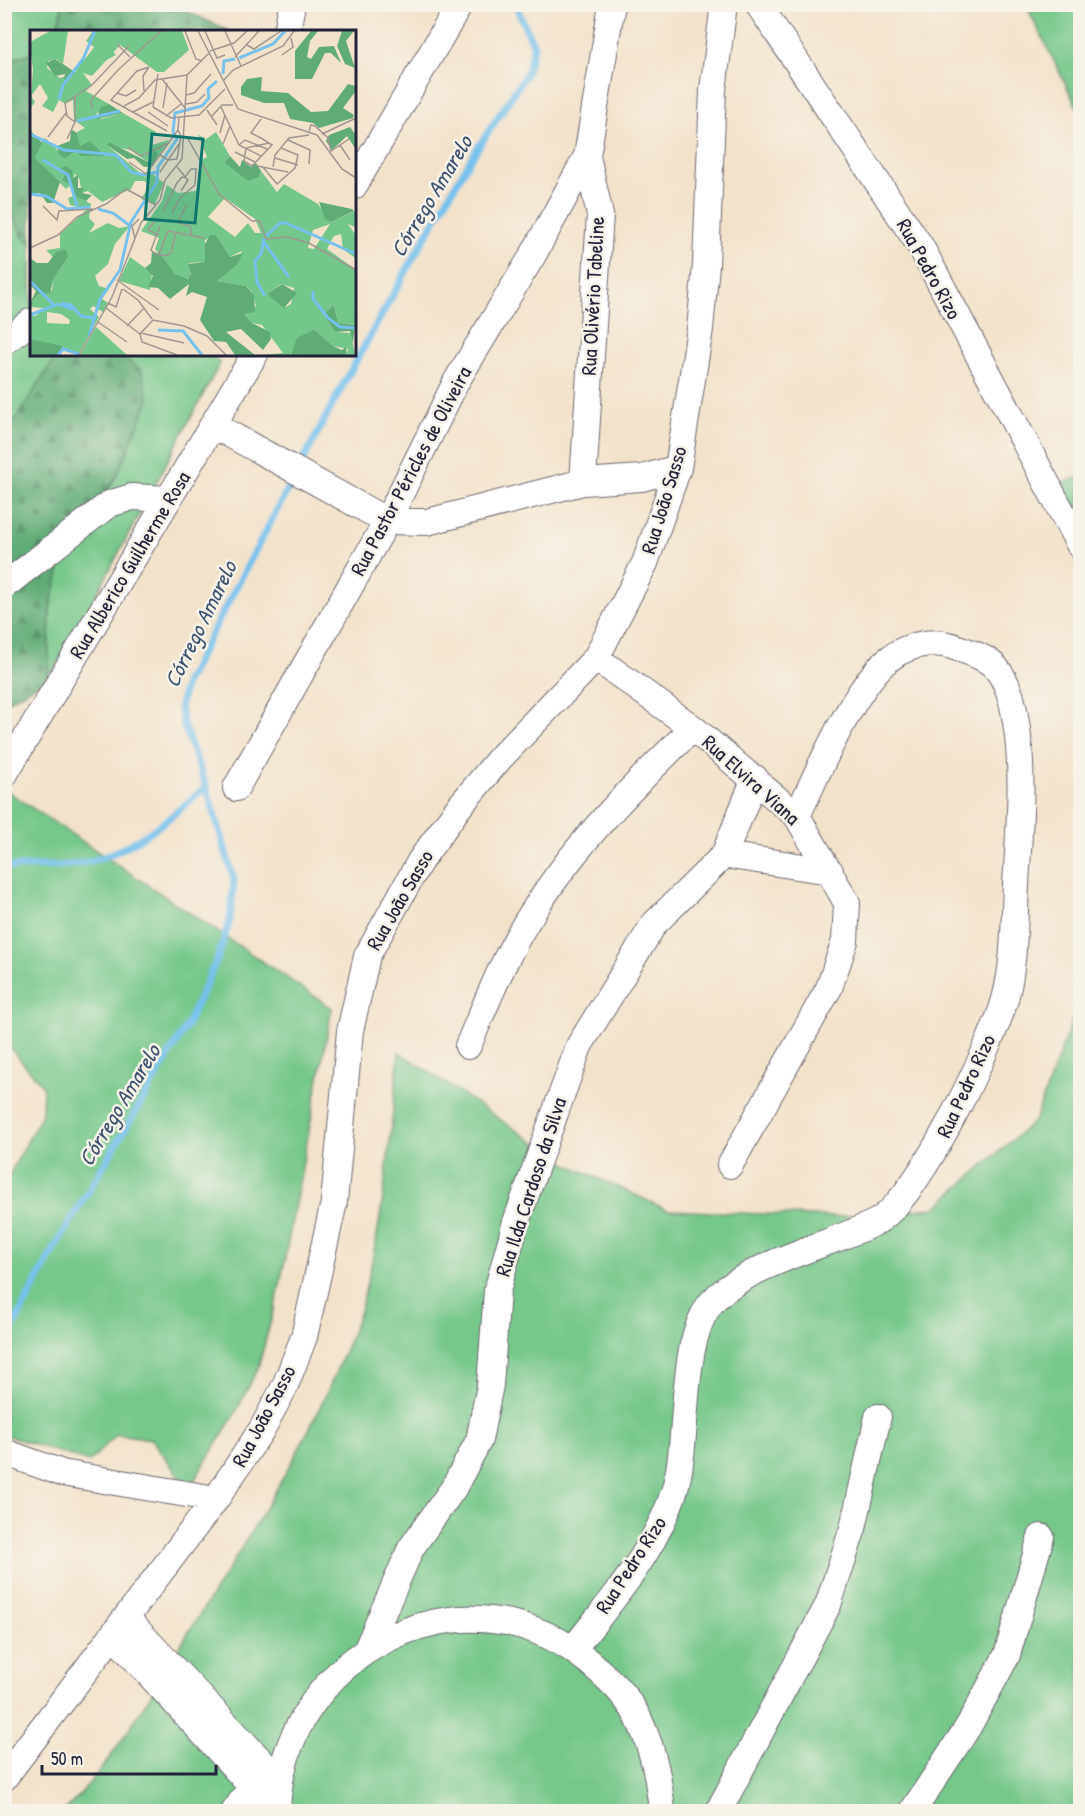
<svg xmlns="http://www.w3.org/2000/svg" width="1085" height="1816" font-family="'Patrick Hand',sans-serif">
	<defs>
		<pattern id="forest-firs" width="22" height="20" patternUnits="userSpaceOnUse" patternTransform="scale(1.5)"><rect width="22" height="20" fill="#5fac76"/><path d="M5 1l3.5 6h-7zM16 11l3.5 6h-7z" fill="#4e8c62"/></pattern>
	</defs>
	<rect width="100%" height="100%" fill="#f7f3e8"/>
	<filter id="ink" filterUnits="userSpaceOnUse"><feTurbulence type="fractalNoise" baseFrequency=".0167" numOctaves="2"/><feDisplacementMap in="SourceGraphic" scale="12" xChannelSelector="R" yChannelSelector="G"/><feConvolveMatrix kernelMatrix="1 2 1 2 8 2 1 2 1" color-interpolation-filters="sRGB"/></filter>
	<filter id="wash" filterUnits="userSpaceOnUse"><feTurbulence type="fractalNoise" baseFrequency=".008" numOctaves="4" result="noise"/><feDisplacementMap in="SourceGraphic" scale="24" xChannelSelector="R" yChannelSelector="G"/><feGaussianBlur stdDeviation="1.35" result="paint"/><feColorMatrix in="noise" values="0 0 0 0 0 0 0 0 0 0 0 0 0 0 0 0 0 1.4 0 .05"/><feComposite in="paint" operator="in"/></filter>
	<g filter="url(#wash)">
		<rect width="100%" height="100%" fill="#f3e2ca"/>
		<path fill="#74c78a" stroke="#4b7462" stroke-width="1.5" d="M5,5H63L56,31L32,32L31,53L5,62Z
			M1026,5H1080V113Z
			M5,199L23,237L31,243L32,354H58L5,437Z
			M118,354H208L220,363L72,640L48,678L50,608L59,571L142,371Z
			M1080,477V545L1054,486Z
			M4,789L332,1008L278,1295L258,1368L236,1412L189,1489L151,1439L117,1434L89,1462L5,1435V1183L42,1114L43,1086L5,1042Z
			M1080,999V1811L63,1812C116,1761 151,1692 190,1630C244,1544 301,1457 340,1362C347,1344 356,1326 361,1307C384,1224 390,1137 399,1052L567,1164L668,1210L836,1217L935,1208L1035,1120Z"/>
		<path fill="url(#forest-firs)" stroke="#406758" stroke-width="1.5" d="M63,5H174L229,31H56Z
			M31,53H32L31,243L23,237L5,199V62Z
			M58,354H118L142,371L149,400L118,473L98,508L76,535L59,571L50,608L48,678L5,703L4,437Z"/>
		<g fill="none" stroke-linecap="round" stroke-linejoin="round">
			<path stroke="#74c1ee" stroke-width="7" d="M4,867C38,866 77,869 109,855C146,839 177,813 206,786
				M4,1344L54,1249L187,1025L218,957L230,919L234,880L206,786L183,724L180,707L185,684L345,381L424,239L470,160L526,74L534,46L515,4"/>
		</g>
	</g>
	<g filter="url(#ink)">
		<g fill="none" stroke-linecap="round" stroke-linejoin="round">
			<defs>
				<path id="minor" d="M758,4L921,247L1080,546
					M287,32L292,4
					M354,186L460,4
					M4,342L32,321
					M213,425L387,521L427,522L583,482L642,478L678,468
					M583,482L600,215L587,156L612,4
					M4,586L109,504L132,497L169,499
					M596,658L693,728L797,816L847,903L845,941L829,988L730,1165
					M4,775L255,354
					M236,788L387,521L457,380L533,255L587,156
					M724,855L755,778
					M468,1046C488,999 507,950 536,907C579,840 636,783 693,728
					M4,1452L62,1473L216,1499
					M127,1619L279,1780
					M114,1636L275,1812
					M367,1649L411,1548L453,1489L479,1440L490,1385L497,1291L516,1222L579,1046L654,924L724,855L830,871
					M573,1649C611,1602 653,1553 673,1495C691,1444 677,1343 712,1302C744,1265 830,1245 876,1222C917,1201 986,1055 1002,1009C1015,971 1014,926 1016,885C1019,830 1025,771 1015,716C1012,699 1008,683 997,669C988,657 966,651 952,646C928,639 903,646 884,663C850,696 818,772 797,816
					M4,1778L216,1499L262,1429L285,1386L304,1337L334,1202L350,1031L367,956L420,861L459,807L500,758L596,658L645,563L678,468L700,329L706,265L713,90L724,4
					M234,1812L260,1775
					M277,1812C281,1653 465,1559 589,1662C609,1679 631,1699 641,1724C654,1753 659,1780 662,1812
					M718,1812L828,1605L853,1528L878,1417
					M912,1812L968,1727L1007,1655L1041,1537"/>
			</defs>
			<use href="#minor" stroke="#6b656d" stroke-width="28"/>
			<use href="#minor" stroke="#fff" stroke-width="26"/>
		</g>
	</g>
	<g text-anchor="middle" stroke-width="5" stroke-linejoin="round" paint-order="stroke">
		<g font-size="21" fill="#22223b" stroke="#f7f3e8">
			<text transform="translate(929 269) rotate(61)" y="7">Rua Pedro Rizo</text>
			<text transform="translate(593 296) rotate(-87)" y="7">Rua Olivério Tabeline</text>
			<text transform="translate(411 471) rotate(-62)" y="7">Rua Pastor Péricles de Oliveira</text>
			<text transform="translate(664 500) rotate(-73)" y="7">Rua João Sasso</text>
			<text transform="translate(130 565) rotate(-59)" y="7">Rua Alberico Guilherme Rosa</text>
			<text transform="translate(751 780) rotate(42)" y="7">Rua Elvira Viana</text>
			<text transform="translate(400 900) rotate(-60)" y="7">Rua João Sasso</text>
			<text transform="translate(966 1086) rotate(-65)" y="7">Rua Pedro Rizo</text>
			<text transform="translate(531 1187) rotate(-72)" y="7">Rua Ilda Cardoso da Silva</text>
			<text transform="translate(264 1416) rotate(-62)" y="7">Rua João Sasso</text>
			<text transform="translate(631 1565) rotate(-57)" y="7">Rua Pedro Rizo</text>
		</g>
		<g font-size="22" font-style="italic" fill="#3b5271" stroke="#f7f3e8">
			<text transform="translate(431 196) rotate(-59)" y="8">Córrego Amarelo</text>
			<text transform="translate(200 624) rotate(-64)" y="8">Córrego Amarelo</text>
			<text transform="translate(119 1105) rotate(-59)" y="8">Córrego Amarelo</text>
		</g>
	</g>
	<g transform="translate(30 30)">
		<rect width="326" height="326" fill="#f3e2ca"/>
		<path d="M20,1H38L33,34L26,29L18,31L17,38L30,48L45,43L71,8L86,25L53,43L62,55L56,61L79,74L66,84L71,89L93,83L126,102L120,110L122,115L139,110L122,136L118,128V132L100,120L77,115L115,147L119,141L134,153L125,174L111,169L120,155L114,151H105L101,159L72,172L58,161L52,163L49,148L45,144L43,148L41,140L29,138L36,141L32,151L42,154L36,159L5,128L8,115L15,108L36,128L46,121L55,126L75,124L62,117V113L53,117L48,114L47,102L55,98L44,90L43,70L35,74L29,70L23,82L12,76L18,68L10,54L1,66L5,72L0,79L3,39L0,17L2,11ZM186,102L200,126L194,132L229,147L231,141L247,162L254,154L288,174L301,192L325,181V197L318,194L325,204V228L313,219L311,204L304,206L297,219L325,239V295L308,293L304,275L293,284L305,302L321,303L325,325H317L318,319L303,316L284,299L268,308L261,325H233L253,323L232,295L222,293L214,284L226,276L222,262L216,256L187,251L206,236L212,221L200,227L186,205L175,210V232L159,233L161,247L156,249L145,244L125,219L129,208L111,201L132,171L137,155L148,163L166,161L172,138L169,131L177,127L168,104L175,110ZM195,168L225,189L231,203H225L218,193L205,207L178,187ZM300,194L284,219L278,218L283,200ZM251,254L264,258L261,274L256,277L237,264ZM46,165L61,174L59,188L65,194L59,203L78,193L89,198L100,196L85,214L78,234L65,246L69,256L79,259L72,269L78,273L73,282L63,276L60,279L69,287L49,324L0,309V285L6,286L13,278L0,277V273L9,264L22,260L23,250L38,227L28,221L23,227L16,220L30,218V204L57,179L40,175L38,168ZM17,282L31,284L40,290L39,294L17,293ZM100,227L122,243L120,260L89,251ZM66,297L97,325H50Z" fill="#74c78a" fill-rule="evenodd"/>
		<path d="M281,1H288L280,11L277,27L281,29L289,17L304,16L311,33L301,23H295L282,49H265V21ZM312,1H324L316,11L325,38L315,34L307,16ZM25,29L36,36L46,43L37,50L34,49L35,44L25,46L16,33ZM232,47L231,61L258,63L281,82L298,81L318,54L325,56V62L313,78L324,85L323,88L289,98L283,93L260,89L254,73H234L211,65V57L217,49ZM79,74L93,83L67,89L70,78ZM320,97L325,104V118L317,106L302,120L296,111L299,105ZM41,99L47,103L50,116L60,111L75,126H51L46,121L36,128L30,126L27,116L40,111ZM0,100L12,113L5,128L30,152L23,173H17L10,163L0,164ZM79,112L118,132L124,120L128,124L122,136L114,137L104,128L97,129L77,115ZM200,126L210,137L212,130L221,137L226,133L231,141L229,147L218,151L194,132ZM35,136L42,140L43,148L48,145V158H54L52,163L62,165L56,171L43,165L41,154L32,151L36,141L28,140ZM289,172L322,179L324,181L301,192L295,189ZM180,205H186L200,227L213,223L206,236L187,251L216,256L224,265L225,282L214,284L222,293L240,302L241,309L233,320L211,299L196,302L225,325H205L196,312L184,311L170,290L177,267L162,262L156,266L159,254L140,269L128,258L118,257L123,246L115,238L121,233L122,221L130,224L145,244L158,249L161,244L158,234L175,232V214ZM36,219L38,227L23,250L20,263L9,264L0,273L6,261L0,255V228L7,233H18L26,222ZM252,254L267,263L254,278L237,264ZM304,275L308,293L325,295L323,313L320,301L305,302L293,284ZM284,299L303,316L312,320L316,317L317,325H261L267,308ZM0,309L32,316L29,325H0Z" fill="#5fac76"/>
		<path d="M63,1H152L159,20L134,42H127L90,15L62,46L44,40L65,18L56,11Z" fill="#74c78a"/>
		<path fill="none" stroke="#74c1ee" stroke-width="3" d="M209,28L243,14L255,1M193,44L194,31L205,29M29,69L33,55L53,29L65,1M47,91L90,81M0,104L34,120L86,125L101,142L113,145L128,142M13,130L38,145L47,176M0,164L16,166L37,179L60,177M68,179L83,183L99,195M236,206L250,193H256L326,224M234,208L231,224L225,231L227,252L235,266M233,211L259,247M0,251L24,275M283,261V269L298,288L310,297L326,298M32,273L41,275L51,286L64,288M0,285L28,274L43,279M128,300L153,301L172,325M59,306L70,269L90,240L101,192L127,152L128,137L147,109L143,102L145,83L172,76L179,68L178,59L187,51M28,325L33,319L49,324"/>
		<path fill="none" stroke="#9f9591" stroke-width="1.5" d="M155,1L166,29L172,31M168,1L208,79L287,105L312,139L326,148M175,1L187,28L195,25M195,1L211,36M87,14L100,27M217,15L224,19L251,1M180,21L204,13L217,1M252,25L263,17L261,8M205,27L229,1M119,37L107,41L81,70L137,101M132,49L155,78M194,50L203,40L253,16L264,1M114,61L113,46L119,37M87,63L96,66L106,60M156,65L164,63L181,44M156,74L167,72L175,64M94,76L109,68L125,50L157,45L179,23M123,77L141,88L169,85L195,59M123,77L128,44M191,77L209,115M133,78L137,53M62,79L61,70L88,40L131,1M177,80L187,95M103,82L123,72M118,82L138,96M136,86L151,74M182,86L192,75H203M231,89L221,103L231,108L242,115L222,136L214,131L216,118L239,113M45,92L37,86L35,73L62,55L99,16M279,101L281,95L285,96L298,108L301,121L319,109M190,103L195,85M292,104L326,88M18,107L36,83M157,107L189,164L222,191H230L236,209L257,207L279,213L326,240M37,109L45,92V67M258,110L280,120L279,134M193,114L200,96M209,115L215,110L237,119M209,115L231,126M310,115L320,130M98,117L111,126L139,113M205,122L225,132M130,125L138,130L147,129M245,128L268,135M147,129L151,106L148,100M99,132L116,144L148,100L149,88M227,136L258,142M232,136L247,154L265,138L268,125L251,118M147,137L158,150L151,161M243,137L245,125L259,108L279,105M130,142L149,114M13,176L27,190L29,181L63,179M133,181L147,153L152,147L157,148M142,183L150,168L165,155L166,139H161L156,146M127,188L118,200L128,205M146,192L160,196L162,206M148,192L157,174M130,196L121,220L124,223L135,226L141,223L146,202M138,201L174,208M105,209L102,196L109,189M0,218L28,205L47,187L76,174L96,159L126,175M129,224L138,201M87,250L129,280M93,259L108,270L122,289M78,273L86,277L92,259M76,278L110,304M68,292L97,312M97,296L114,278M111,303L154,313M110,304L123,290L154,296L177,306L196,325M110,304L112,312L147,325M49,325L82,267L111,193L130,170L135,150L152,129L157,45"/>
		<path fill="#0f766e" fill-opacity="0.15" stroke="#0f766e" stroke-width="3" d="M122,104L173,109L165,193L115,189Z"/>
		<rect width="326" height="326" fill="none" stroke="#22223b" stroke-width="3"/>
	</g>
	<rect width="1085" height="1816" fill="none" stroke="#f7f3e8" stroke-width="24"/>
	<path d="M42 1765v9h174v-9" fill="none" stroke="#22223b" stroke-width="3"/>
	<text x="51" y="1765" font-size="18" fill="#22223b" stroke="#f7f3e8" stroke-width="4.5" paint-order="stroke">50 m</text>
</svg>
